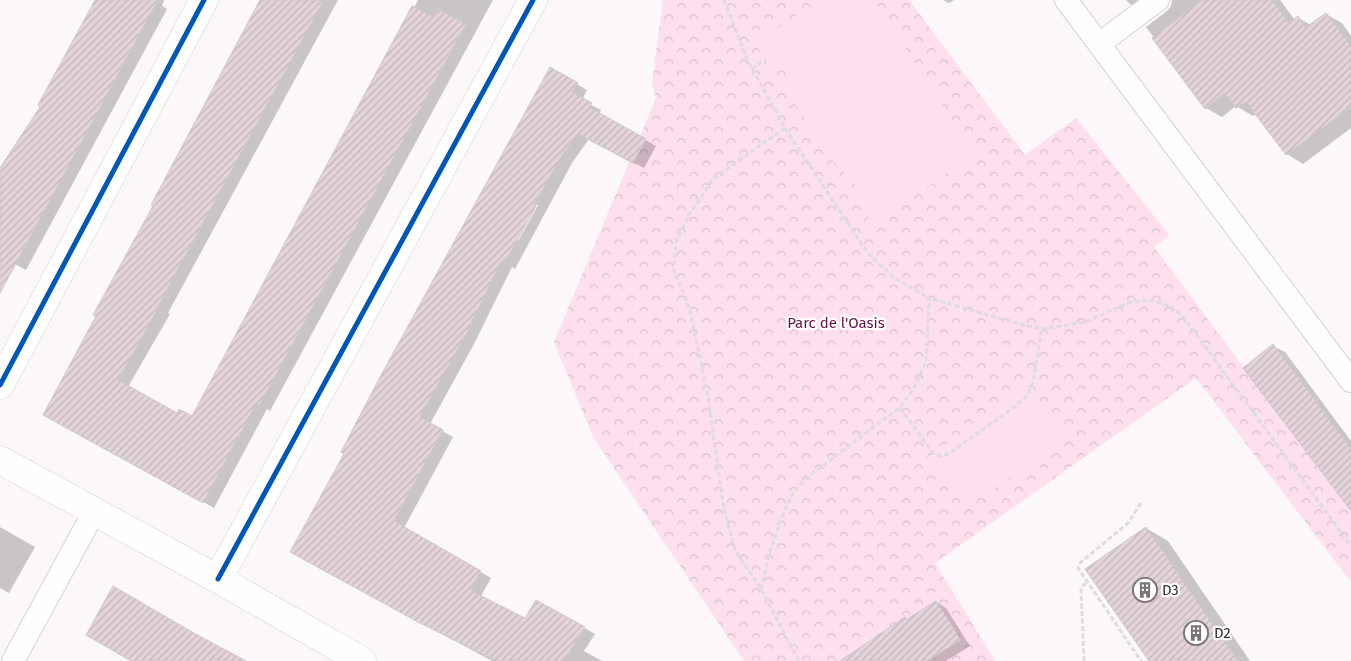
<svg xmlns="http://www.w3.org/2000/svg" width="1351" height="661" font-family="'Fira Sans',sans-serif">
	<defs>
		<pattern id="forest-crowns" width="20" height="18" patternUnits="userSpaceOnUse" patternTransform="scale(1.25)"><rect width="20" height="18" fill="#fddfed"/><path d="M2 6a3 3 0 1 1 6 0M12 15a3 3 0 1 1 6 0" fill="none" stroke="#d9c0cc"/></pattern>
		<pattern id="building-hatch" width="6" height="6" patternUnits="userSpaceOnUse" patternTransform="scale(1.25)"><rect width="6" height="6" fill="#e3d3db"/><path d="M-1 1l2-2M0 6l6-6M5 7l2-2" fill="none" stroke="#c3b5bc"/></pattern>
	</defs>
	<rect width="100%" height="100%" fill="#fcf7f9"/>
	<path fill="url(#forest-crowns)" d="M663,0H909L1025,155L1076,118L1169,235L1154,247L1351,511V582L1196,378L935,563L995,661H744L593,437L554,342L656,98L652,83Z"/>
	<path fill="#fddfed" d="M821,0H874L975,155L872,223L855,197C859,191 858,187 853,182H845L842,177C847,169 844,161 834,163L832,160L835,156V150L826,145L822,146L783,85C790,77 788,70 778,68L773,70L759,50L764,45V37Z
		M1028,386L1065,438L966,508L929,457Z"/>
	<path fill="#0003" fill-rule="evenodd" d="M96,0H163L164,1L162,6L167,9L26,270L0,256V178L42,106Z
		M263,0H338L168,313L170,314L128,387L177,414L192,418L418,0H493L270,411L267,409L214,508L55,421L155,206Z
		M943,0H954L949,3Z
		M1126,0H1164L1146,14L1130,4Z
		M1172,0H1280L1295,20L1298,18L1311,25L1326,14L1342,23L1351,36V128L1303,164L1287,154L1257,114L1253,116L1236,106L1222,117L1206,108L1146,27L1167,11L1171,6Z
		M550,69L587,90L582,100L601,110L599,114L656,146L644,168L589,139L572,163L515,269L512,267L474,344L430,424L453,437L404,528L491,578L481,596L483,598L526,620L560,614L595,634L584,651L602,661H492L302,558L346,454ZM535,205H538L518,241L516,240Z
		M1273,346L1285,352L1351,441V504Z
		M0,527L35,547L9,593L0,588Z
		M1146,528L1168,541L1250,661H1150Z
		M936,602L946,608L970,646L946,661H849L905,619L907,620Z"/>
	<path fill="url(#building-hatch)" stroke="#cec7ca" d="M95,0H158L0,293V168L40,107L38,105Z
		M260,0H324L158,306L159,307L118,380L177,413L179,409L192,416L412,6L434,17L438,9L466,24L259,406L256,404L203,503L43,415L96,316L93,315L153,206L151,205Z
		M1202,0H1272L1289,23L1298,16L1305,28L1326,13L1351,46V107L1286,155L1246,102L1236,108L1225,93L1205,109L1152,38Z
		M550,67L578,83L572,92L592,103L589,107L646,139L633,163L578,134L561,157L534,205L536,206L504,264L501,262L464,338L420,417L443,430L394,521L481,571L471,589L474,590L473,592L525,618L536,600L585,627L564,661H496L420,623L290,552L344,454L341,452L379,379Z
		M1273,344L1351,449V511L1243,368Z
		M1146,527L1204,612L1238,661H1149L1085,569Z
		M113,586L192,632L246,661H131L86,635Z
		M936,601L961,640L927,661H840L905,617L906,620Z"/>
	<g fill="none" stroke-linecap="round" stroke-linejoin="round">
		<defs>
			<path id="lane" d="M1066,0L1351,381
				M1099,44L1158,0
				M13,661L94,512"/>
			<path id="street" d="M0,385L204,0
				M0,460L218,579L362,661
				M218,579L533,0"/>
		</defs>
		<use href="#lane" stroke="#d8d1d4" stroke-width="24"/>
		<use href="#street" stroke="#d8d1d4" stroke-width="29"/>
		<path stroke="#dedcdd" stroke-width="3" stroke-dasharray="5 2.5" stroke-linecap="butt" d="M724,0L747,59L785,128L867,252L894,278L929,298
			M752,69L766,59
			M785,128L713,179L689,215L676,242L674,271L689,307L707,391L723,504L735,550L761,589L799,661
			M900,408L933,453L940,456L948,454L1012,409L1027,396L1033,382L1042,329
			M1141,503L1128,523L1080,563L1078,568L1141,661
			M761,589L770,551L785,509L796,488L813,473L899,408L913,390L926,362L929,298L1013,322L1042,329L1085,322L1131,302L1152,300L1169,306L1182,315L1351,546
			M1084,661L1081,589L1086,582"/>
		<use href="#lane" stroke="#fffefe" stroke-width="22"/>
		<use href="#street" stroke="#fffefe" stroke-width="28"/>
		<defs>
			<path id="cycleway" d="M0,385L204,0
				M218,579L533,0"/>
		</defs>
		<use href="#cycleway" stroke="#fff" stroke-width="8"/>
		<use href="#cycleway" stroke="#0057b8" stroke-width="5"/>
	</g>
	<defs>
		<symbol id="building-ring" viewBox="-11 -11 22 22"><circle r="9.5" fill="#fff" stroke="#7b7276" stroke-width="1.5"/><path d="M-4-6H4V6H1V3H-1V6H-4ZM-2.5-4.3h1.7v1.8h-1.7ZM.8-4.3h1.7v1.8H.8ZM-2.5-1h1.7V.8h-1.7ZM.8-1h1.7V.8H.8Z" fill="#7b7276"/></symbol>
	</defs>
	<g fill-rule="evenodd">
		<use href="#building-ring" x="1131" y="576" width="28" height="28"/>
		<use href="#building-ring" x="1182" y="619" width="28" height="28"/>
	</g>
	<g text-anchor="middle" stroke-width="4.5" stroke-linejoin="round" paint-order="stroke">
		<g font-size="15" fill="#651244" stroke="#fff">
			<text x="836" y="328">Parc de l'Oasis</text>
		</g>
		<g font-size="15" fill="#352b30" stroke="#fff" text-anchor="start">
			<text x="1162" y="595">D3</text>
			<text x="1214" y="638">D2</text>
		</g>
	</g>
</svg>
